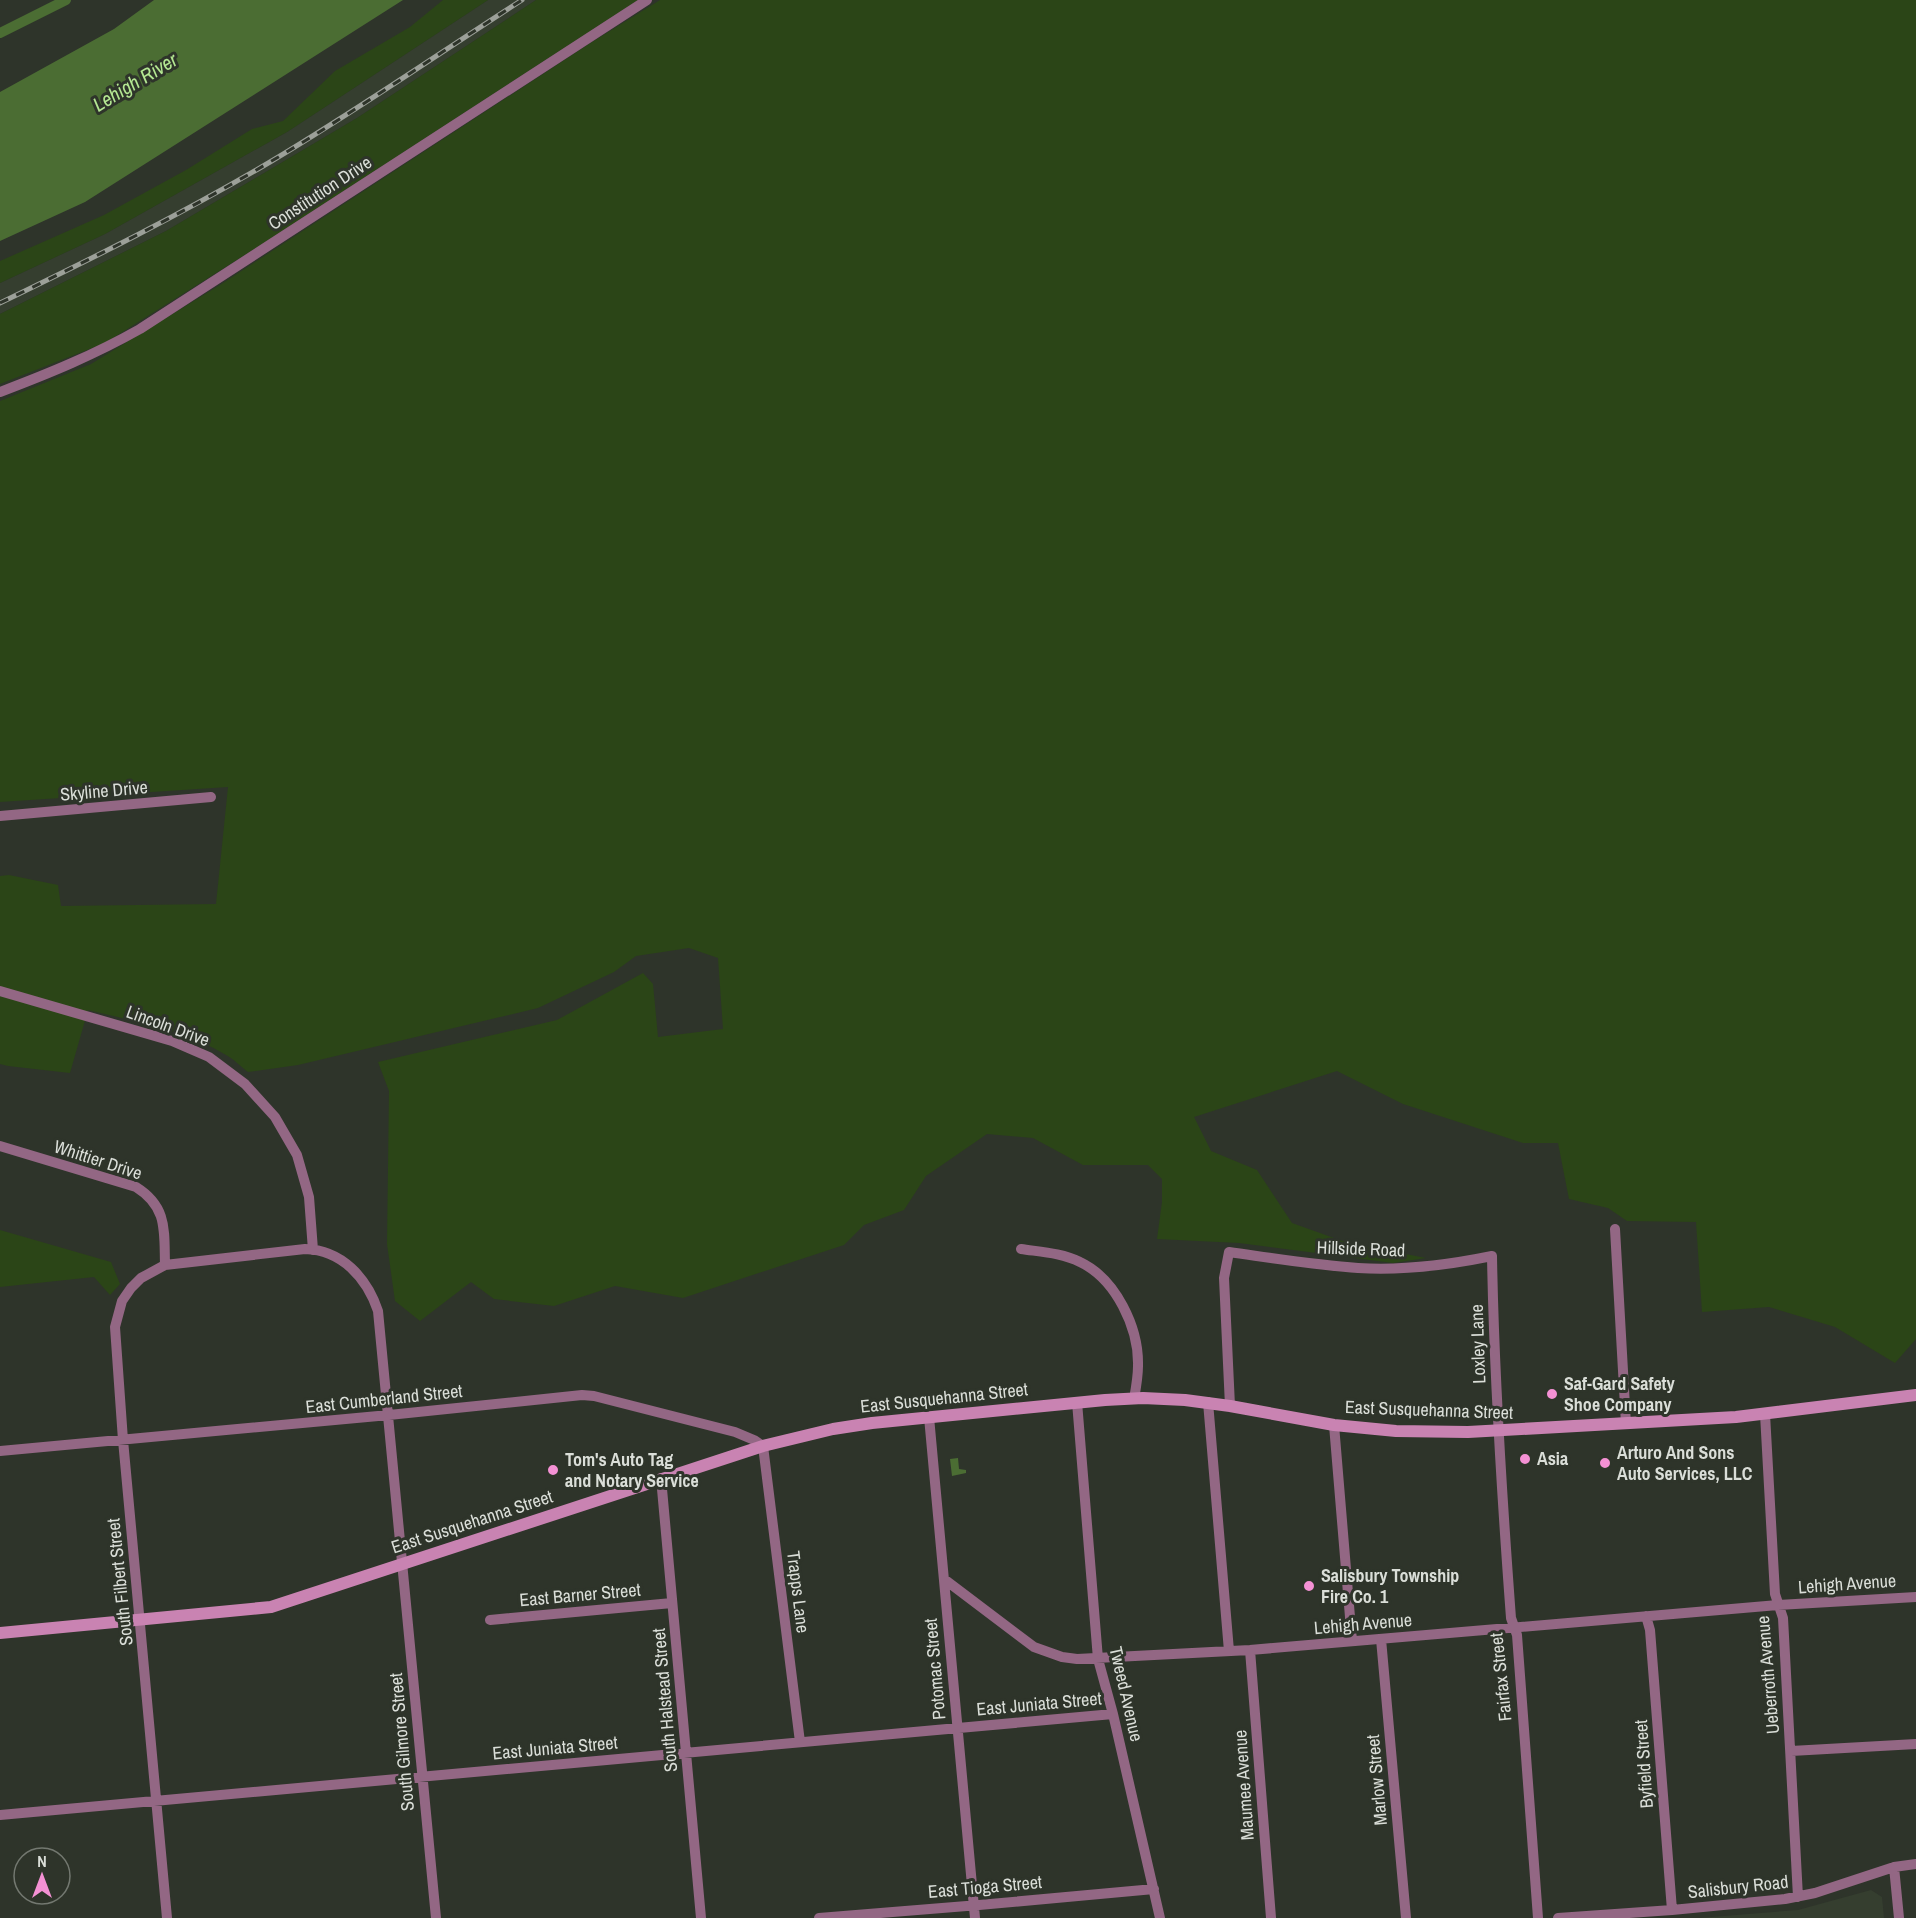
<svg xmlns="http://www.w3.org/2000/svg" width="1916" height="1918" font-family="'Archivo Narrow',sans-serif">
	<rect width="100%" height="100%" fill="#2e342a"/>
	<path fill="#353e2f" d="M488,0H536L357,118L166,231L0,314V283L105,234L287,132Z
		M1871,1890L1882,1897L1884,1918H1699L1798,1910Z"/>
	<path fill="#2b4517" d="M443,0H488L287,132L105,234L0,283V261L104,215L186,170L252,129L283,121L335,71L410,27Z
		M536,0H638L262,244L105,343L0,384V314L166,231L357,118Z
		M660,0H1916V1339L1895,1363L1835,1327L1769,1307L1702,1312L1696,1222L1627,1221L1608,1208L1569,1199L1558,1143H1523L1403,1104L1337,1071L1194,1117L1211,1151L1257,1170L1292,1223L1348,1243L1426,1258L1393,1263L1239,1243L1157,1239L1162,1202V1179L1148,1165H1083L1033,1138L987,1134L926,1176L904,1210L864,1225L844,1245L683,1298L615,1286L554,1306L494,1299L471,1282L420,1321L395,1301L387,1244L389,1091L378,1062L557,1020L643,973L653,984L658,1037L723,1029L718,958L689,948L636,956L614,972L538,1008L298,1065L248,1072C241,1067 234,1059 226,1055C187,1031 133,1021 88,1010L70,1073L8,1066L0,1064V876L9,875L58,885L61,906L216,904L228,787L0,802V401L91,364L220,285L589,44Z
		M0,1230L111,1262L120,1284L110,1295L94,1277L0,1287Z"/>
	<path fill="#4b6d33" d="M154,0H403L85,202L0,241V92L114,29Z
		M958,1458L959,1469L966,1470V1473L952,1476L950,1459Z"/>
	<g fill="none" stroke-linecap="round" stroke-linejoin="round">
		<path stroke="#4b6d33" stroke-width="10" d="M0,33L66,0"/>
		<path stroke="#936784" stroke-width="10" d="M0,392C50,373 94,355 140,329L647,0
			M0,816L211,797
			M0,991L172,1041L209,1057L245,1084L275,1117L297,1155L309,1197L313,1250
			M0,1146L136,1187C168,1207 164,1231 165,1265
			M1615,1229L1626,1424
			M1021,1249C1041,1252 1062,1253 1080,1262C1116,1279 1139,1328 1138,1366C1138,1377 1136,1388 1134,1399
			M1077,1402L1098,1659L1113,1714L1160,1918
			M1208,1402L1229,1651
			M1230,1406L1224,1278L1229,1252C1272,1258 1315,1265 1358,1268C1403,1271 1448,1265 1492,1256C1494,1377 1502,1498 1511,1618L1517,1635L1538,1918
			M1765,1414L1775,1594L1783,1618L1798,1897
			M929,1417L975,1918
			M1334,1425L1352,1641
			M0,1451L389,1415L582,1395L594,1396L735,1432L754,1440L763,1446L800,1742
			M661,1478L701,1918
			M944,1579L1034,1647L1062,1657L1077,1659L1250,1650L1778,1605L1916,1597
			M1646,1616L1650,1630L1672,1910
			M490,1620L672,1603
			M1381,1639L1406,1918
			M1250,1650L1271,1918
			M1791,1751L1916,1744
			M0,1815L1113,1714
			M1894,1867L1899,1918
			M167,1918L123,1440L115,1327L122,1301L131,1288L141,1278L165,1265L305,1249C342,1250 367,1278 378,1311L436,1918
			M819,1918L979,1905L1154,1889
			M1558,1918L1672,1910L1785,1899L1815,1893L1894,1867L1916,1864"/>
		<path stroke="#c983b2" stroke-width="12" d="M0,1633L271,1607L763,1446L833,1429L872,1423L1105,1400L1143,1398L1185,1400L1230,1406L1334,1425L1396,1431L1468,1432L1736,1417L1916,1395"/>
		<defs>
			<path id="rail" d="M0,303C91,259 182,214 270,162C356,111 438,54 522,0"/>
		</defs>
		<use href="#rail" stroke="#9ca099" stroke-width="5"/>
		<use href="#rail" stroke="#2e342a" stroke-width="3" stroke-dasharray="9" stroke-linecap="butt"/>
	</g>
	<g fill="#f491d4" stroke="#2e342a" stroke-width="2">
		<circle cx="1552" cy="1394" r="6"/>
		<circle cx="1525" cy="1459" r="6"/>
		<circle cx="1605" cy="1463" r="6"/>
		<circle cx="553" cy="1470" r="6"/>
		<circle cx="1309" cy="1586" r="6"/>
	</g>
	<g text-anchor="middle" stroke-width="6" stroke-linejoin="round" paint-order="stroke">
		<g font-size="18" fill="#daded8" stroke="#2e342a">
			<text transform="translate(320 193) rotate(-33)" y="6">Constitution Drive</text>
			<text transform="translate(104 791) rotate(-5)" y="6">Skyline Drive</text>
			<text transform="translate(168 1026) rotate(20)" y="6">Lincoln Drive</text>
			<text transform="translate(98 1160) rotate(18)" y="6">Whittier Drive</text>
			<text transform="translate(1361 1249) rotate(2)" y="6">Hillside Road</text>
			<text transform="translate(1478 1344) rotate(-92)" y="6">Loxley Lane</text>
			<text transform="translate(944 1398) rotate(-6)" y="6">East Susquehanna Street</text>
			<text transform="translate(384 1399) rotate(-6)" y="6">East Cumberland Street</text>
			<text transform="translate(1429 1410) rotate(2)" y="6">East Susquehanna Street</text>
			<text transform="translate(472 1522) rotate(-18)" y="6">East Susquehanna Street</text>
			<text transform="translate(120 1582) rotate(-96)" y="6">South Filbert Street</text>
			<text transform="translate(1847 1584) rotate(-4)" y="6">Lehigh Avenue</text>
			<text transform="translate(798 1592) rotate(83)" y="6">Trapps Lane</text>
			<text transform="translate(580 1595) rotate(-5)" y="6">East Barner Street</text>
			<text transform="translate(1363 1624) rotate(-5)" y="6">Lehigh Avenue</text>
			<text transform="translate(935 1669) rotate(-95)" y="6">Potomac Street</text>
			<text transform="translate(1768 1675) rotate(-95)" y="6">Ueberroth Avenue</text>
			<text transform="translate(1501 1677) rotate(-96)" y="6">Fairfax Street</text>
			<text transform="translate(1126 1694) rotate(77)" y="6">Tweed Avenue</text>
			<text transform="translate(665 1700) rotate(-95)" y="6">South Halstead Street</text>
			<text transform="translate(1039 1704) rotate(-5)" y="6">East Juniata Street</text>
			<text transform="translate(402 1742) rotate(-95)" y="6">South Gilmore Street</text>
			<text transform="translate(555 1748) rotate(-5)" y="6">East Juniata Street</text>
			<text transform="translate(1644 1764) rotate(-94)" y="6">Byfield Street</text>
			<text transform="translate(1377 1780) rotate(-95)" y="6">Marlow Street</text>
			<text transform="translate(1244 1785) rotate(-94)" y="6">Maumee Avenue</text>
			<text transform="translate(985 1887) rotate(-5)" y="6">East Tioga Street</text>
			<text transform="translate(1738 1887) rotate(-6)" y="6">Salisbury Road</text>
		</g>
		<g font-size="18" font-weight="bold" fill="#daded8" stroke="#2e342a" text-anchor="start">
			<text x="1564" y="1390">Saf-Gard Safety<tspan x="1564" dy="21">Shoe Company</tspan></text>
			<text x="1617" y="1459">Arturo And Sons<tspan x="1617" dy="21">Auto Services, LLC</tspan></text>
			<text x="1537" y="1465">Asia</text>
			<text x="565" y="1466">Tom's Auto Tag<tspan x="565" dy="21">and Notary Service</tspan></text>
			<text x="1321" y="1582">Salisbury Township<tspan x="1321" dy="21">Fire Co. 1</tspan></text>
		</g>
		<g font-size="20" font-style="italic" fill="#b4e792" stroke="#2e342a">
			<text transform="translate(135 82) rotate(-31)" y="7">Lehigh River</text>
		</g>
	</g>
	<g transform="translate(42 1876)"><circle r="28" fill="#2e342a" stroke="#737870" stroke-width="1.5"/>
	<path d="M0-4.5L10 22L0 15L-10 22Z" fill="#f491d4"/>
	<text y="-9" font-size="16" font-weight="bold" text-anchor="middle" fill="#daded8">N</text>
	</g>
</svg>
